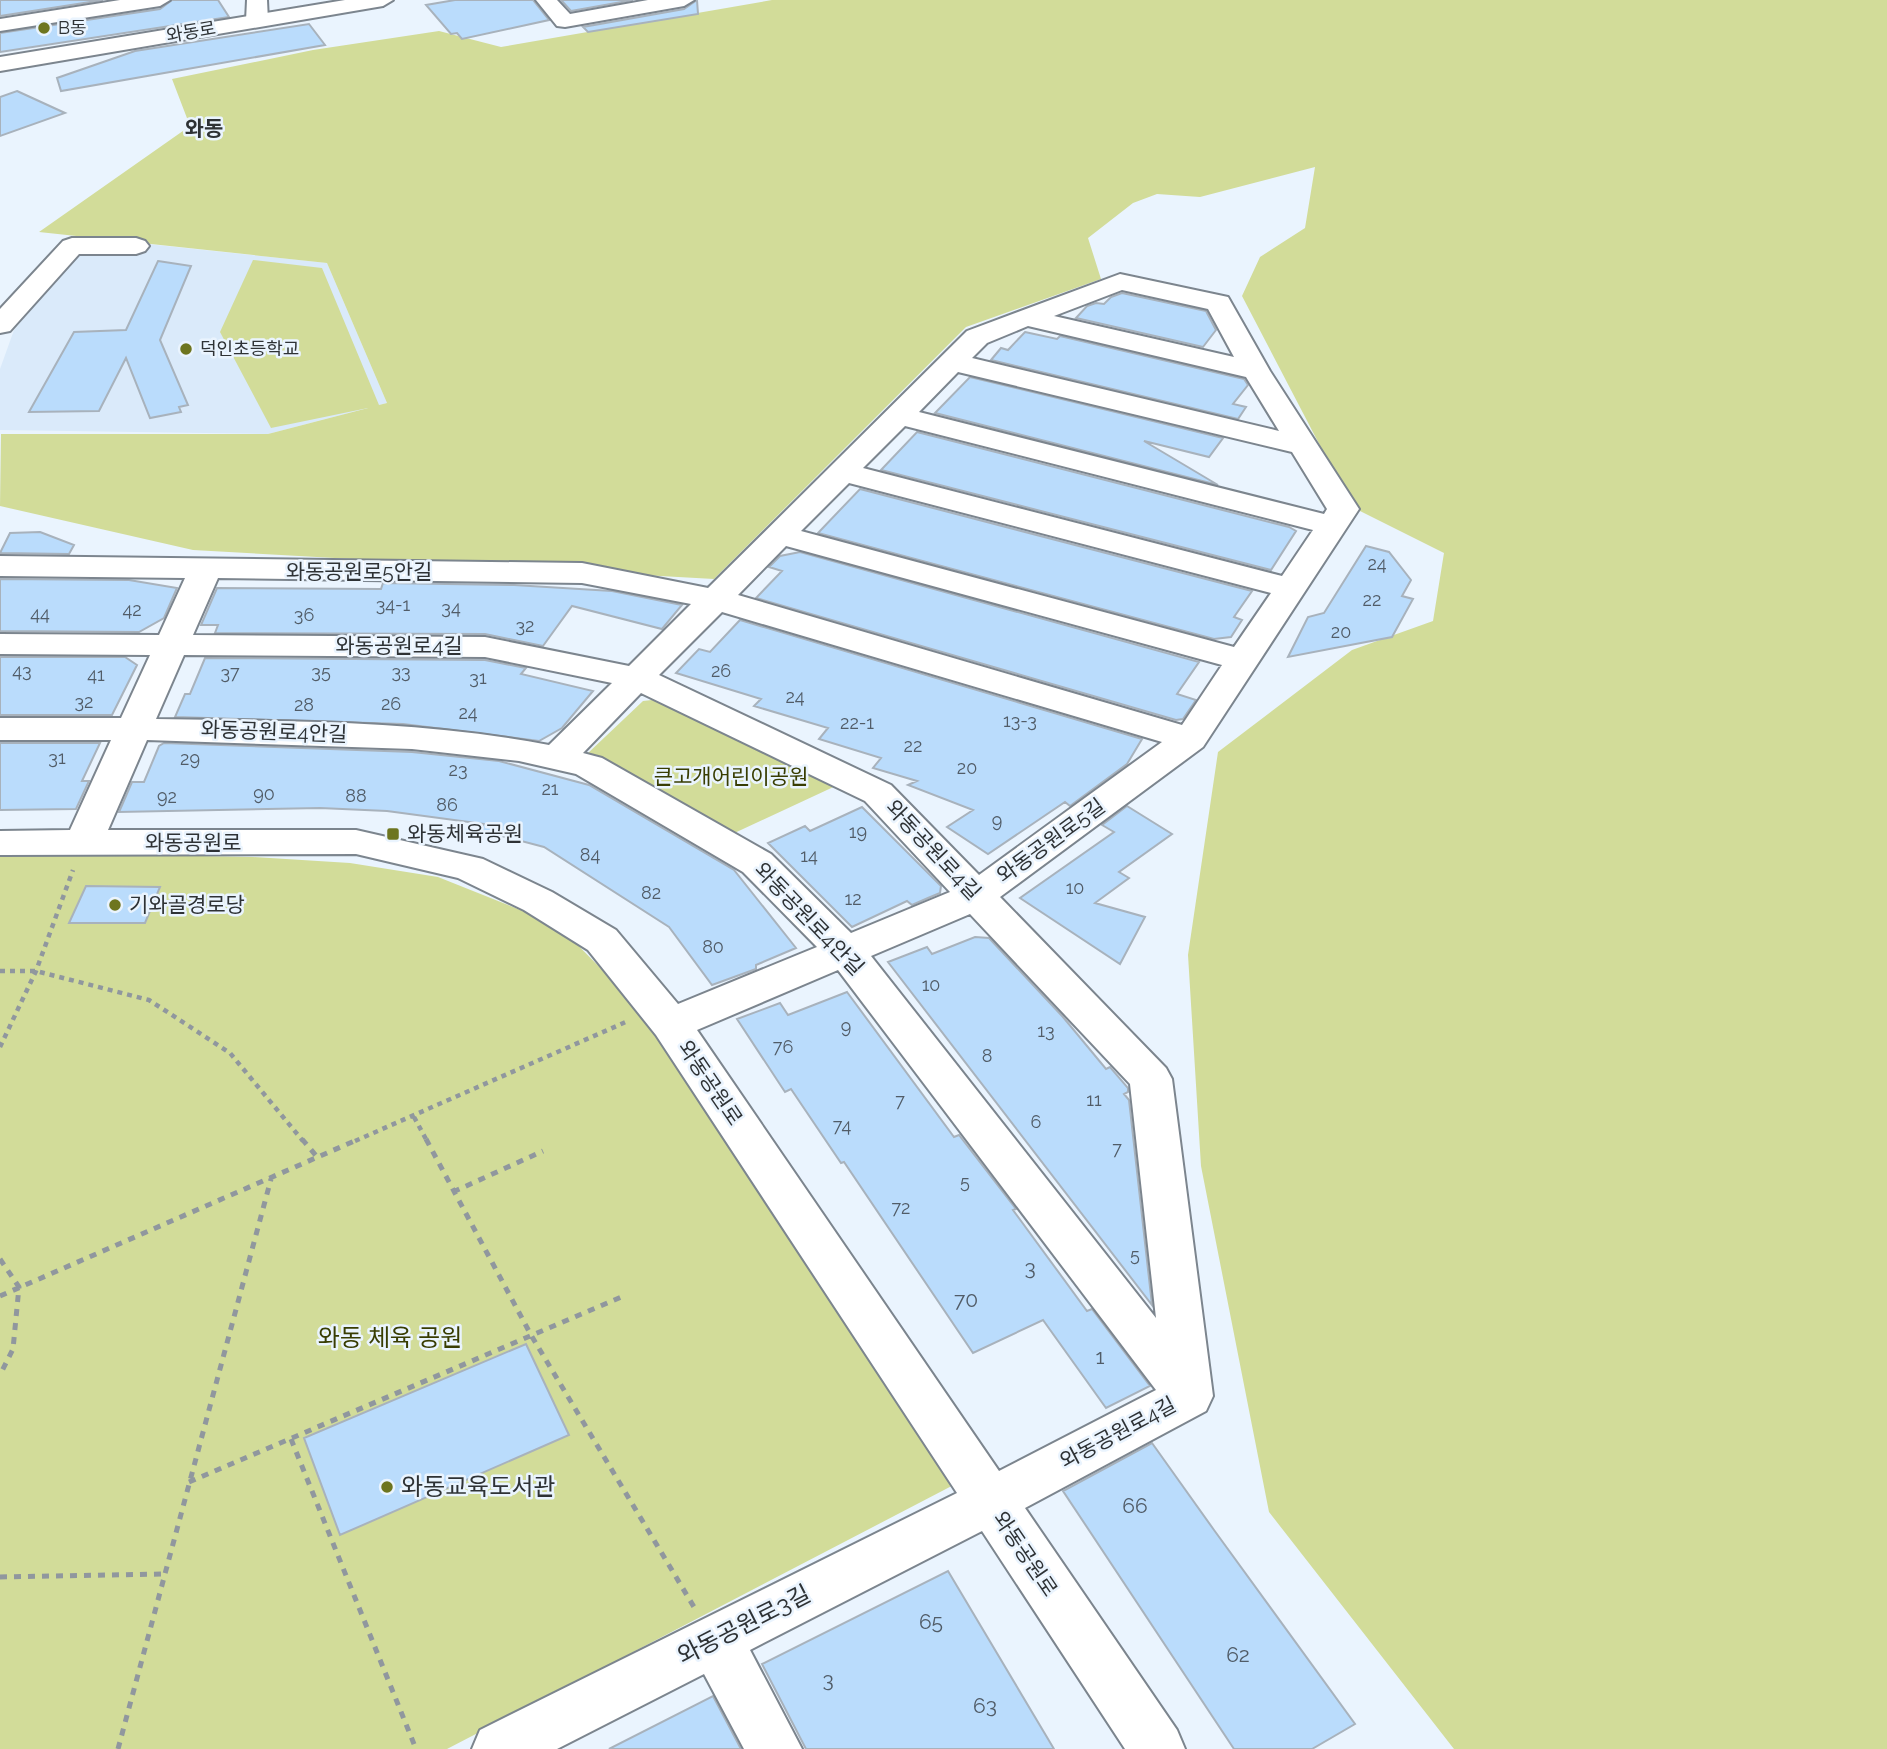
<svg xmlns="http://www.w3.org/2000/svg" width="1887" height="1749" font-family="Raleway,'Noto Sans KR',sans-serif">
	<rect width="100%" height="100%" fill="#eaf4fe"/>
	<path fill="#daeafa" d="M90,238L327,263L387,403L268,434L0,430V369L14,330Z"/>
	<path fill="#d2dc99" d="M772,0H1887V1749H1454L1269,1512L1201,1166L1188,955L1218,752L1352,650L1433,621L1444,553L1352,507L1242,296L1260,257L1305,228L1315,167L1200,197L1157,194L1133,203L1088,238L1101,279L966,327L714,579L193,550L0,506L1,434H268L368,408L271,428L220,332L253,260L322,268L379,405L387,403L327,263L39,232L190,126L172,79L313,50L439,31L501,47Z
		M652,700L774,738L842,783L728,836L588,761L587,754L643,701Z
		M0,852L253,857L350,863L438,877L558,925L626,994L967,1478L447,1749H0Z"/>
	<path fill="#badcfc" stroke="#a8b2bc" stroke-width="2" d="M0,0H103L0,16Z
		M172,0H218L229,17L0,52V33L160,9Z
		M455,0H533L549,20L462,39L457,33L451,34L426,5Z
		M561,0H633L571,11Z
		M697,0L698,14L588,32L583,27L684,9Z
		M309,24L325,45L61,91L57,78L135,51Z
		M17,91L65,113L0,136V97Z
		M158,261L191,266L160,340L188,405L179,407L181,412L150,418L126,358L99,411L29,412L74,332L126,330Z
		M1122,293L1206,311L1216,330L1203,347L1076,318L1087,306L1096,303L1104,304L1111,297Z
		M1025,332L1057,339L1060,336L1244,379L1248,385L1233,404L1246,407L1238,419L991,360L1001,348L1008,350Z
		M970,377L1223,438L1209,457L1144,441L1218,485L935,413Z
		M917,432L1289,527L1296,531L1271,570L881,470Z
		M860,489L1252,591L1234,617L1242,620L1231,637L1214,639L818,533Z
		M40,532L74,545L69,554L0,553L10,533Z
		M1366,546L1389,552L1411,580L1402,596L1413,599L1392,637L1288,657L1308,617L1324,613Z
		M800,552L1199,662L1177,694L1196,700L1183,719L1176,720L756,598L782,571L769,567L780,556Z
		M0,579L129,580L177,588L164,618L139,632L0,631Z
		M383,583L514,585L612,591L682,605L662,629L572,606L543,646L485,634L215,633L218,625H201L217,588L381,589Z
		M740,620L1142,739L1127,764L1070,806L1065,802L988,854L947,827L973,810L908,785L917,781L873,768L881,758L819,739L828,728L754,706L761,699L676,673L699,649L710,652Z
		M0,657H125L137,665L112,715H0Z
		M205,658L485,660L526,668L521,674L593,691L562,728L539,741L403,724L175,717L185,694H190Z
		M0,743H100L82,781H89L76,809L0,810Z
		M164,743L412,752L499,761L589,785L734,870L796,948L756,965V969L712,985L669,927L544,847L479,830L484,824L387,811L320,808L119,812L132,782H144L159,746Z
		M1127,806L1172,834L1119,872L1129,878L1095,903L1145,917L1120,964L1020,898L1114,832L1102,825Z
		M862,807L941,886L940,893L928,898L912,905L907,901L852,927L768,843L805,826L810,831Z
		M86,886L160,887L145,923H69Z
		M975,937L989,938L1063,1017L1106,1069L1110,1067L1128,1088V1092L1124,1094L1129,1100L1152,1305L888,962L927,947L932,954Z
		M847,992L954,1137L959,1135L1016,1209L1013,1210L1087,1311L1092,1309L1150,1386L1106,1408L1043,1320L973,1353L844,1162L841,1163L791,1089L785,1092L737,1019L780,1003L788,1015Z
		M526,1344L569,1435L340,1535L304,1438Z
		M1152,1443L1214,1530L1355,1724L1312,1749H1234L1063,1491Z
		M948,1571L1054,1749H806L762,1664Z
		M713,1696L741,1749H609Z"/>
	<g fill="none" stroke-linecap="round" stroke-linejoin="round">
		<defs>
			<path id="minor" d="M120,0H170L160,6L0,31V19Z
				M247,0H267L268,21L265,26H249L246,21Z
				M536,0H557L570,14L648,0H694L684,6L565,27L557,26Z
				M72,238H136L145,241L149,246L145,251L136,254H79L10,331L0,333V309L63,241Z
				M1120,274L1228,297L1270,371L1359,509L1203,747L1000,897L1166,1068L1172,1079L1213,1396L1206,1411L1025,1508L1177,1730L1185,1749H1125L982,1531L750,1650L802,1749H744L704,1674L557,1749H472L480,1730L957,1493L656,1035L588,950L524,910L458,878L356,854L0,855V831L70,830L111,740H0V718H121L150,655L0,654V634L159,635L185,578L0,576V556L582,563L708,588L967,331ZM1122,290L1208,309L1234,357L1054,316ZM1028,326L1246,377L1279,431L972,358L987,343ZM958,372L1292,452L1327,509L1324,514L919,412ZM905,426L1313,530L1282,576L863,468ZM849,483L1271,593L1234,647L801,531ZM786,546L1222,665L1182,725L738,595ZM218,578L582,583L691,604L629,666L485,637L193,635ZM722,612L1162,742L979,875L891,785L659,675ZM184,655L485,657L612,683L549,745C421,720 287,721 156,719ZM641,693L865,801L950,892L851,933L771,854L602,758L583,753ZM147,740L412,749L519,761L576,774L743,872L817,947L678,1004L616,930L552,892L483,859L356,830H108ZM970,914L1130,1084L1156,1318L871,956ZM838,970L1156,1390L999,1471L697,1030Z"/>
			<path id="major" d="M345,0H393L383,6L0,71V57Z"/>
		</defs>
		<use href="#minor" stroke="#7c858e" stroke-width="4"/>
		<use href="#major" stroke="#7c858e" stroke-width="4"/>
		<path stroke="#90979e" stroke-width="4.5" stroke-dasharray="5 5" stroke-linecap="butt" d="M0,971H36L149,1000L230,1053L303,1141
			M0,1047L36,971L73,870
			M414,1117L427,1141
			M355,1141L628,1021"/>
		<path stroke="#90979e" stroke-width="5" stroke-dasharray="7 7" stroke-linecap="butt" d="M302,1139L318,1158
			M426,1139L531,1335L694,1607
			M453,1192L543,1151
			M0,1259L19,1287L13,1349L0,1375
			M0,1296L359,1139
			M291,1439L416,1749
			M189,1482L626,1295
			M0,1577L163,1574
			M118,1749L271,1179"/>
		<use href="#minor" fill="#fff" fill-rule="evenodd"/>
		<use href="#major" fill="#fff" fill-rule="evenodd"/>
	</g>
	<g fill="#6d751f" stroke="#eaf4fe" stroke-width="2.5">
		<circle cx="44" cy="28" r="7"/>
		<circle cx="186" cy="349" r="7"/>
		<rect x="386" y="827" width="14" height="14" rx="3.5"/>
		<circle cx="115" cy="905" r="7"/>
		<circle cx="387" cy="1487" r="7"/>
	</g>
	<g text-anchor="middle" stroke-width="5" stroke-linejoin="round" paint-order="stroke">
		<g font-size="18" fill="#2e3235" stroke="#eaf4fe" text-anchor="start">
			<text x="58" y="34">B동</text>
			<text x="200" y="355">덕인초등학교</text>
		</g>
		<g font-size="18" fill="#2e3235" stroke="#eaf4fe">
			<text transform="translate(191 32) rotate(-10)" y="6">와동로</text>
		</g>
		<g font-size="18" fill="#515c67">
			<text x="1377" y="570">24</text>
			<text x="1372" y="606">22</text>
			<text x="393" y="611">34-1</text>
			<text x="451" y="614">34</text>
			<text x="132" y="616">42</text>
			<text x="40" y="620">44</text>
			<text x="304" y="621">36</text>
			<text x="525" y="632">32</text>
			<text x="1341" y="638">20</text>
			<text x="22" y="677">43</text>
			<text x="721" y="677">26</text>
			<text x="321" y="678">35</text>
			<text x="401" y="678">33</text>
			<text x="230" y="679">37</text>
			<text x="96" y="681">41</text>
			<text x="478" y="684">31</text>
			<text x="795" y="703">24</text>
			<text x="84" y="708">32</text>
			<text x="391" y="710">26</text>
			<text x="304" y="711">28</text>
			<text x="468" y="719">24</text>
			<text x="1020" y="727">13-3</text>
			<text x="857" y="729">22-1</text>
			<text x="913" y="752">22</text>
			<text x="57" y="764">31</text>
			<text x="190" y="765">29</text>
			<text x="967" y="774">20</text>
			<text x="458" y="776">23</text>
			<text x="550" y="795">21</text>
			<text x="264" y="800">90</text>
			<text x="356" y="802">88</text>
			<text x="167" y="803">92</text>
			<text x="447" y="811">86</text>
			<text x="997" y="827">9</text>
			<text x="858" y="838">19</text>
			<text x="590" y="861">84</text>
			<text x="809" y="862">14</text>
			<text x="1075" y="894">10</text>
			<text x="651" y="899">82</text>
			<text x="853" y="905">12</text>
			<text x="713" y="953">80</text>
			<text x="931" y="991">10</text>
			<text x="846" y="1033">9</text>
			<text x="1046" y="1037">13</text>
			<text x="783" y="1053">76</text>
			<text x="987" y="1062">8</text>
			<text x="1094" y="1106">11</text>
			<text x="900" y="1107">7</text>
			<text x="1036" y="1128">6</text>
			<text x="842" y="1132">74</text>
			<text x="1117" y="1155">7</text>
			<text x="965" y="1188">5</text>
			<text x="901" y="1214">72</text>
			<text x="1135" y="1261">5</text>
		</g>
		<g font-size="21" font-weight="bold" fill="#2e3235" stroke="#eaf4fe">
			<text x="204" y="136">와동</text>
		</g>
		<g font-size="21" fill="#2e3235" stroke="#eaf4fe">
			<text x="359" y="579">와동공원로5안길</text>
			<text x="399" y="653">와동공원로4길</text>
			<text transform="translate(274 732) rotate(2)" y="7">와동공원로4안길</text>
			<text transform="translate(1051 841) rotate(-36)" y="7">와동공원로5길</text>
			<text x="193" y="850">와동공원로</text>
			<text transform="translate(933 850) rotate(47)" y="7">와동공원로4길</text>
			<text transform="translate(809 919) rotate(46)" y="7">와동공원로4안길</text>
			<text transform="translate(710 1083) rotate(56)" y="7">와동공원로</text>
			<text transform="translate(1118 1433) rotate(-28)" y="7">와동공원로4길</text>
			<text transform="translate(1025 1554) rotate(56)" y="7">와동공원로</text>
		</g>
		<g font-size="21" fill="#383d02" stroke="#eaf4fe">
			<text x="731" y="784">큰고개어린이공원</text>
		</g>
		<g font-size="21" fill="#2e3235" stroke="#eaf4fe" text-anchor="start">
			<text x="407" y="841">와동체육공원</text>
			<text x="129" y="912">기와골경로당</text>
		</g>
		<g font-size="21" fill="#515c67">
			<text x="1030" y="1275">3</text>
			<text x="966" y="1307">70</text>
			<text x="1100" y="1364">1</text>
			<text x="1135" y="1513">66</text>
			<text x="931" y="1629">65</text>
			<text x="1238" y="1662">62</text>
			<text x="828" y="1687">3</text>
			<text x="985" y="1713">63</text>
		</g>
		<g font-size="24" fill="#383d02" stroke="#eaf4fe">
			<text x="390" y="1346">와동 체육 공원</text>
		</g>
		<g font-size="24" fill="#2e3235" stroke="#eaf4fe" text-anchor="start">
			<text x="401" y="1495">와동교육도서관</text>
		</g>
		<g font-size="24" fill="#2e3235" stroke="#eaf4fe">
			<text transform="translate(744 1625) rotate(-27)" y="8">와동공원로3길</text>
		</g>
	</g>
</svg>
